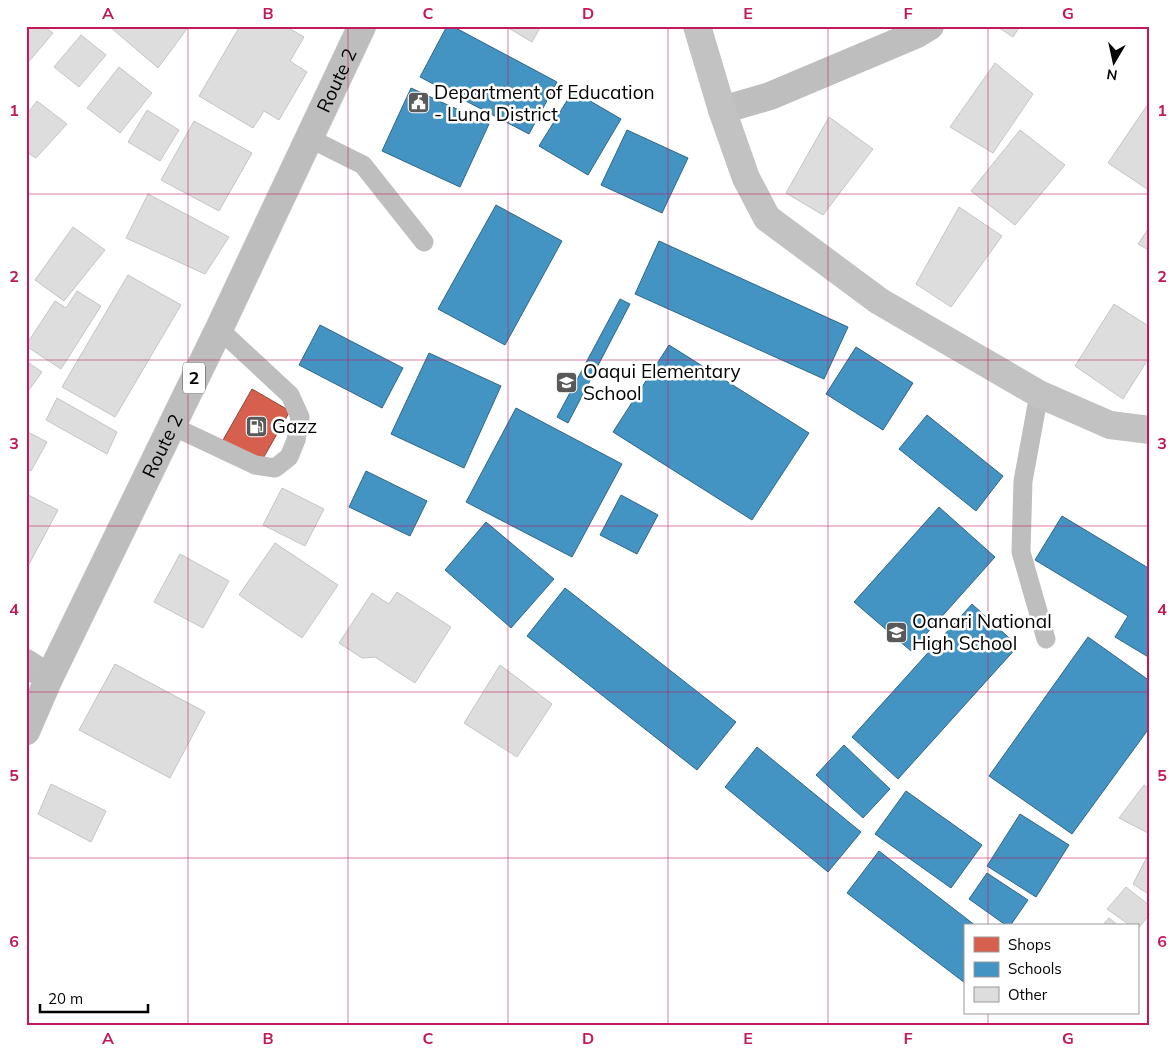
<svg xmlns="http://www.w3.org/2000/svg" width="1176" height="1052" font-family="Mulish,sans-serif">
	<rect width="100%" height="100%" fill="#fff"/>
	<path fill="#d6604d" stroke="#964336" d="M252,389L290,411L261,462L223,440Z"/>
	<path fill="#4393c3" stroke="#2f6788" d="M447,26H452L557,82L529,134L420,77Z
		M411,88L489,124L460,187L382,151Z
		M573,91L621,119L588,175L539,146Z
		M627,130L688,158L662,213L601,185Z
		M496,205L562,241L505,345L438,309Z
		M659,241L848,327L824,379L635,294Z
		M620,299L630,304L568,423L557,417Z
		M320,325L403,368L382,408L299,365Z
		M669,345L809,433L752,520L613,432Z
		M856,347L913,383L883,430L826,394Z
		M429,353L501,386L464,468L391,434Z
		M516,408L622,464L572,557L466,502Z
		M927,415L1003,476L976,511L899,449Z
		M366,471L427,501L410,536L349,507Z
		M621,495L658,515L637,554L600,535Z
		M939,507L995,557L911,651L854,602Z
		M1062,516L1150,569V658L1115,637L1128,616L1035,560Z
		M486,522L554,579L511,628L445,570Z
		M565,588L736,722L697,770L527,636Z
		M972,604L1018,646L898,779L852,737Z
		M1088,637L1150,681V727L1072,834L989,776Z
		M844,745L890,789L863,818L816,775Z
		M757,747L861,832L828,872L725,787Z
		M906,791L982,845L951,888L875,834Z
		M1020,814L1069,845L1036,897L987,866Z
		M879,851L976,926H965V983L847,893Z
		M987,873L1028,900L1010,926H1007L969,899Z"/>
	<path fill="#ddd" stroke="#c5c5c5" d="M26,26H43L53,33L26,65Z
		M109,26H189L158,68Z
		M240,26H285L304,37L290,61L307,72L279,120L264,111L253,128L199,96Z
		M505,26H541L532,42Z
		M996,26H1020L1013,37Z
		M81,35L106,55L79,87L54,67Z
		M995,63L1033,94L993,153L950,127Z
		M119,67L152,93L120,133L87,108Z
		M37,101L67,124L36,158L26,152V115Z
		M1148,104L1150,105V191L1108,163Z
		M147,110L179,130L160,161L128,142Z
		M829,117L873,149L823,215L786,193Z
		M194,121L252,153L219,211L161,180Z
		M1020,130L1065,165L1015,225L971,191Z
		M148,194L229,237L205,274L126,238Z
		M959,207L1002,236L951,307L916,284Z
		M1150,226V251L1138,244Z
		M73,227L105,250L64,301L35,280Z
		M128,275L181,305L115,417L62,387Z
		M77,291L101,306L61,369L26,346V345L55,301L66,308Z
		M1114,304L1150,327V356L1123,399L1075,366Z
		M26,361L42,372L26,394Z
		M57,398L117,432L107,454L46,420Z
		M26,431L47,442L31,471L26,469Z
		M282,488L324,509L305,546L263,525Z
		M26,494L58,510L26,570Z
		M275,543L338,585L302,638L239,595Z
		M180,554L229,581L203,628L154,602Z
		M397,592L451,627L415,683L375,657L362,658L339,643L372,593L389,604Z
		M115,664L205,712L170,778L79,730Z
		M500,665L552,704L517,757L464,723Z
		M51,784L106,811L91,842L38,814Z
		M1144,785L1150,789V834L1119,818Z
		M1150,851V895L1133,884Z
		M1126,887L1150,906V914L1137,930V926H1131L1107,909Z
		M1109,918L1119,926H1102Z"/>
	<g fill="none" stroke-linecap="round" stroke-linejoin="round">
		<defs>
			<g id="highway">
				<path id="s1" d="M26,731L49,678L219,329L362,26"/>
			</g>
		</defs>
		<use href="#highway" stroke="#dbdbdb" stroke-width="29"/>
		<path stroke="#bebebe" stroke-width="19" d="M309,138L363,165L424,242
			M1039,394L1023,481L1021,552L1046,639
			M170,425L255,465L275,468L289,457L296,440L300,417L290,395L219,329"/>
		<path stroke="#bebebe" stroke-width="28" d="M722,110L770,96L917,34L930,26
			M26,663L49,678"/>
		<path stroke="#c2c2c2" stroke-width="28" d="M697,26L722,110L746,178L767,218L879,301L1039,394L1110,425L1150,430"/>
		<use href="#highway" stroke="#bdbdbd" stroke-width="28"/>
	</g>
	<path fill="none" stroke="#c2185b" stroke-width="1" stroke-opacity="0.55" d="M188,26V1026M348,26V1026M508,26V1026M668,26V1026M828,26V1026M988,26V926M26,194H1150M26,360H1150M26,526H1150M26,692H1150M26,858H1150M988,1013V1026"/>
	<defs>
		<symbol id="civic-square" viewBox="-11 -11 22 22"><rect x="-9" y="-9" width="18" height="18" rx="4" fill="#595959" stroke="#fff"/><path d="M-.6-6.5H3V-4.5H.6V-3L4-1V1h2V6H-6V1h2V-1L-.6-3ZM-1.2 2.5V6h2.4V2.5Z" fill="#fff"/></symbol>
		<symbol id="school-square" viewBox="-11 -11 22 22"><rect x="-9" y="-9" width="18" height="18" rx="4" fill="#595959" stroke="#fff"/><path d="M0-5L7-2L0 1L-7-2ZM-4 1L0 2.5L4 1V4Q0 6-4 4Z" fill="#fff"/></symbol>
		<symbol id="fuel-square" viewBox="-11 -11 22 22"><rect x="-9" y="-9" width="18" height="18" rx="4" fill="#595959" stroke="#fff"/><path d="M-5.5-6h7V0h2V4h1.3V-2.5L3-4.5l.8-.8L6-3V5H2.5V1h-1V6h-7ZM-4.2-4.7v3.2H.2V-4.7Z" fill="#fff"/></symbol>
	</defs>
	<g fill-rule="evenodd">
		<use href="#civic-square" x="406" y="90" width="25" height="25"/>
		<use href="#school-square" x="554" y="370" width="25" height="25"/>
		<use href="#fuel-square" x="244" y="414" width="25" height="25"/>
		<use href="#school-square" x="884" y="620" width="25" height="25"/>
	</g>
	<g text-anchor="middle" stroke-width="5" stroke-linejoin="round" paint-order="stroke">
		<rect fill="#fff" stroke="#4c4c4c" stroke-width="1" x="183" y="362.5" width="22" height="31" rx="4"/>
		<g font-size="18" font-weight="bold" fill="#000">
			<text x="194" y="384">2</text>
		</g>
		<g font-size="19" fill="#000" stroke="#fff">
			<text dy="7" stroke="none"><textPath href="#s1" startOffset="721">Route 2</textPath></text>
			<text dy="7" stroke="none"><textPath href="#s1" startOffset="316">Route 2</textPath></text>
		</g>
		<g font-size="19" fill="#000" stroke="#fff" text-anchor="start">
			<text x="434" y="99">Department of Education<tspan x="434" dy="22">- Luna District</tspan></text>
			<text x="583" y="378">Oaqui Elementary<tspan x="583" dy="22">School</tspan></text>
			<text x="272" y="433">Gazz</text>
			<text x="912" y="628">Oanari National<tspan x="912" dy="22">High School</tspan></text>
		</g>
	</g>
	<rect width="1176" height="1052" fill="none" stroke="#ffffff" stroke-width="55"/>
	<rect x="964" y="924" width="175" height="90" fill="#ffffff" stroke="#999999"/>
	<rect x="974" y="937" width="25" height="15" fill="#d6604d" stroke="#999999"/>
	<text x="1008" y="950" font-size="15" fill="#000000">Shops</text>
	<rect x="974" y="962" width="25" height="15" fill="#4393c3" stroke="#999999"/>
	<text x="1008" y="974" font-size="15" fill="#000000">Schools</text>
	<rect x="974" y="987" width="25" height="15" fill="#dddddd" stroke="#999999"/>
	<text x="1008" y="1000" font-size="15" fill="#000000">Other</text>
	<g transform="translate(1114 62) rotate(189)" stroke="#ffffff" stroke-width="4" paint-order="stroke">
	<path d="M0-4L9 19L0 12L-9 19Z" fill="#000000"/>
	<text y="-8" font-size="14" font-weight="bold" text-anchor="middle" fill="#000000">N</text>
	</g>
	<path d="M40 1004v8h108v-8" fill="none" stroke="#000000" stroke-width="2.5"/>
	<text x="48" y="1004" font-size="15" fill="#000000" stroke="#ffffff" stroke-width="4" paint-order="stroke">20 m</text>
	<rect x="28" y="28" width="1120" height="996" fill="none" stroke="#c2185b" stroke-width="2"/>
	<g font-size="16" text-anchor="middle" font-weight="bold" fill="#c2185b">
		<text x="108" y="19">A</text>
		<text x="268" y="19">B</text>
		<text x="428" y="19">C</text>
		<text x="588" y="19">D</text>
		<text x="748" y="19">E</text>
		<text x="908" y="19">F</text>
		<text x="1068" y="19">G</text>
		<text x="14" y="116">1</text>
		<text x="1162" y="116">1</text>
		<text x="14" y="282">2</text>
		<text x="1162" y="282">2</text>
		<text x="14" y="449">3</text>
		<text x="1162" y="449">3</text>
		<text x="14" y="615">4</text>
		<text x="1162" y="615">4</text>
		<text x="14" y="781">5</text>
		<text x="1162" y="781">5</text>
		<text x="14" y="947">6</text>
		<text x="1162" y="947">6</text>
		<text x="108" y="1044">A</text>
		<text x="268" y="1044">B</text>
		<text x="428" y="1044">C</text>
		<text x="588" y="1044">D</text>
		<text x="748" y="1044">E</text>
		<text x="908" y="1044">F</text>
		<text x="1068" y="1044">G</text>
	</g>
</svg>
